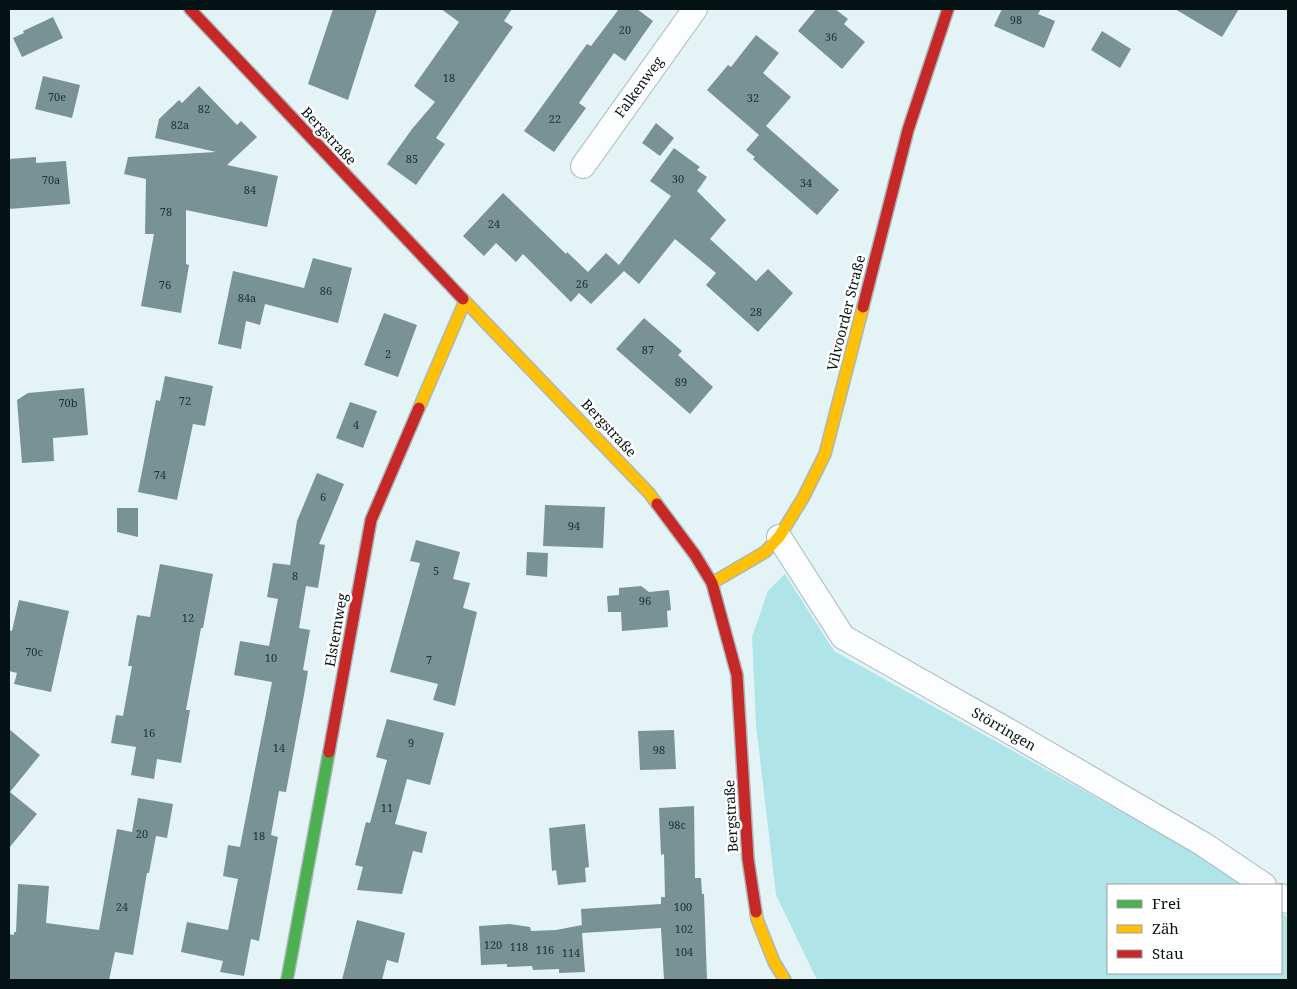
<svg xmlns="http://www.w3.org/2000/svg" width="1297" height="989" font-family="'Noto Serif',serif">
	<rect width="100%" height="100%" fill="#e4f4f6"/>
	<path fill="#afe5e9" d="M785,574L834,651L1199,855L1242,885H1108V973H1281V912L1288,918V980H817L776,895L756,725L752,637L768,591Z"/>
	<path fill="#799294" d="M333,9H377L348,100L308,84Z
		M441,9H512L504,21L513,27L436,138L445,144L416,185L387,164L412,129L435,102L414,86L459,22Z
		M619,9H637L653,21L625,61L614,53L579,103L586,108L554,152L524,131L587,44L591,46Z
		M816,9H835L848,19L844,24L865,42L842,69L798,31Z
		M1002,9H1041L1038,14L1055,21L1044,48L994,26Z
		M1175,9H1239L1222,37Z
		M53,17L63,38L22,57L13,38L24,33L23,31Z
		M1102,31L1131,49L1120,68L1091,50Z
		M756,35L779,53L763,73L791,97L766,126L839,190L817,215L753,159L755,157L746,150L759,135L707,90L728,65L731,67Z
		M43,76L80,85L72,118L35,109Z
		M199,86L237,125L241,121L257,137L227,165L278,176L267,227L186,210V264L189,265L181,313L141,306L154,234H145L146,179L124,174L128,157L216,152L155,138L159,119L179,100L182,103Z
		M656,123L674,138L660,156L642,143Z
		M674,148L700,167L697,170L707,177L697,191L726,220L710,239L756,281L768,269L793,293L758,332L706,285L716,273L675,239L639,284L624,271L591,304L579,293L571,302L523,254L516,262L496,243L484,256L463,236L503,193L566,254L567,252L588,272L606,253L619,265L671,196L650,181Z
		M36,157V163L66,161L70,204L9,209V159Z
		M313,258L352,268L338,323L265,304L260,325L246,321L241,349L218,344L233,271L304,288Z
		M384,313L417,325L398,377L364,365Z
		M644,318L682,351L678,355L713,387L690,414L616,349Z
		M165,376L213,386L205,426L193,424L177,500L138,492L156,400L160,401Z
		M84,388L88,435L53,438L54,461L22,463L17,400L28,393Z
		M350,402L377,411L363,448L336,438Z
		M317,473L344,484L319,544L325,545L318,588L306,586L299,628L310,630L303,670L308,671L304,695L286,792L279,791L271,835L278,837L259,941L251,939L244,976L220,972L223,961L181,952L187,922L228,930L238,879L223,876L228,845L240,847L272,682L234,675L240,641L269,646L278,599L267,597L273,563L290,565L297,521Z
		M545,505L605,507L603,548L543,546Z
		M117,508H138V537L117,532Z
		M416,540L460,552L453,579L470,583L463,608L477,612L455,706L433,700L438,684L390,672L420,563L410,561Z
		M527,552L548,553L547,577L526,575Z
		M160,564L213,574L203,628H201L186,710H190L181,763L157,759L154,779L131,775L136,747L111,743L116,715L123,716L132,666H128L137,615L150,617Z
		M641,586L649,592L669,590L671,610L667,611L668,627L622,631L621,612H608L607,596L619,595V588Z
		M19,600L69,611L51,692L14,684L17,673L9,671V630L12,631Z
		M387,719L444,733L430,785L407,779L395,824L427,832L422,853L413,851L402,894L357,890L363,867L355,865L366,822L370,823L387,760L376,757Z
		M9,729L40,755L10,792L37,814L9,848Z
		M674,730L676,769L640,770L638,731Z
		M138,798L173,804L167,838L156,836L149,873H147L133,955L115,952L109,980H9V934L14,935V932H16L18,884L49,886L46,923L99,930L117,829L132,832Z
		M694,806L695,878H701L702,894H704L707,980H664L661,928L582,933L585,972L559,973V969L533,970L532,966L507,967V964L481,965L479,926L510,924L530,927L531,931L556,930L582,925V929L581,909L661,904V897H665L664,854L661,855L659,808Z
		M585,824L589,867L585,868L586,882L558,885L556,870L552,871L549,828Z
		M357,920L405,933L398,963L387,960L382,980H342Z"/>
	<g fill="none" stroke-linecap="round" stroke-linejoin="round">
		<defs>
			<path id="street" d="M583,166L695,9
				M779,537L843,637L1014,734L1203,844L1264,885
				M1281,896L1288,901"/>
			<path id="fast" d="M287,980L329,752"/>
			<path id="slow" d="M463,299L649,493L657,504
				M419,408L465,301
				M712,583L765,552L779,537L803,498L825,454L863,307
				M756,912L757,919L774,962L785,980"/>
			<path id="jam" d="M190,9L463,299
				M863,307L908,130L948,9
				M657,504L695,555L712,583L737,675L748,859L756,912
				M329,752L371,520L419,408"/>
		</defs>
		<use href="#street" stroke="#a9b7b8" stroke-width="26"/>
		<use href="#fast" stroke="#a9b7b8" stroke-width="14"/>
		<use href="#slow" stroke="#a9b7b8" stroke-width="14"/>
		<use href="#jam" stroke="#a9b7b8" stroke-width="14"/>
		<use href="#street" stroke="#fbfdfe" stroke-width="24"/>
		<use href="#fast" stroke="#4caf50" stroke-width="11"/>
		<use href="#slow" stroke="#ffc107" stroke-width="11"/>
		<use href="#jam" stroke="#c62828" stroke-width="11"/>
	</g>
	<g text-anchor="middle" stroke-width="5" stroke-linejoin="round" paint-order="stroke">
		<g font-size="11" fill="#223233">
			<text x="1016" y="24">98</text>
			<text x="625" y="34">20</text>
			<text x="831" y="41">36</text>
			<text x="449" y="82">18</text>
			<text x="57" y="101">70e</text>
			<text x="753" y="102">32</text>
			<text x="204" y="113">82</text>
			<text x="555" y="123">22</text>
			<text x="180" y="129">82a</text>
			<text x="412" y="163">85</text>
			<text x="678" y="183">30</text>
			<text x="51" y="184">70a</text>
			<text x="806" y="187">34</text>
			<text x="250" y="194">84</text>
			<text x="166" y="216">78</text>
			<text x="494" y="228">24</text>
			<text x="582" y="288">26</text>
			<text x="165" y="289">76</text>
			<text x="326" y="295">86</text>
			<text x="247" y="302">84a</text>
			<text x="756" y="316">28</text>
			<text x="648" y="354">87</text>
			<text x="388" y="358">2</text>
			<text x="681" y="386">89</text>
			<text x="185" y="405">72</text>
			<text x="68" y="407">70b</text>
			<text x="356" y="429">4</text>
			<text x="160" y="479">74</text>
			<text x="323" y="501">6</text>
			<text x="574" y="530">94</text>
			<text x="436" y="575">5</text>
			<text x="295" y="580">8</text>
			<text x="645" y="605">96</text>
			<text x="188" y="622">12</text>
			<text x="34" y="656">70c</text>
			<text x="271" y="662">10</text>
			<text x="429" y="664">7</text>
			<text x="149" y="737">16</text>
			<text x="411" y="747">9</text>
			<text x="279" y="752">14</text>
			<text x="659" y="754">98</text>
			<text x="387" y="812">11</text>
			<text x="677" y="829">98c</text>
			<text x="142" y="838">20</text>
			<text x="259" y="840">18</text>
			<text x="122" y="911">24</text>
			<text x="683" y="911">100</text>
			<text x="684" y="933">102</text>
			<text x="493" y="949">120</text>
			<text x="519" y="951">118</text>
			<text x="545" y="954">116</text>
			<text x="684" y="956">104</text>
			<text x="571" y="957">114</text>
		</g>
		<g font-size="14" fill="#051213" stroke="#fff">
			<text transform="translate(639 87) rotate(-54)" y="5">Falkenweg</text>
			<text transform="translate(329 136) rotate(47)" y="5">Bergstraße</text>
			<text transform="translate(846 313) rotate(-76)" y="5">Vilvoorder Straße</text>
			<text transform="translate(609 428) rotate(47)" y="5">Bergstraße</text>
			<text transform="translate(336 630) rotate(-80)" y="5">Elsternweg</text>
			<text transform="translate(1004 729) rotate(30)" y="5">Störringen</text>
			<text transform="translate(731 816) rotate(-93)" y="5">Bergstraße</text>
		</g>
	</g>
	<rect width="1297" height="989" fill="none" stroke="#051213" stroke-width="20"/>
	<rect x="1107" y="884" width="175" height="90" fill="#ffffff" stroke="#9ba0a1"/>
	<rect x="1117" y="900" width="25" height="8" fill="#4caf50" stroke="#9ba0a1"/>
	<text x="1152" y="909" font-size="15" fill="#051213">Frei</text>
	<rect x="1117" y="925" width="25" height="8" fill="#ffc107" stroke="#9ba0a1"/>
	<text x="1152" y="934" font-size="15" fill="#051213">Zäh</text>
	<rect x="1117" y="950" width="25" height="8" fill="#c62828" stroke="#9ba0a1"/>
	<text x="1152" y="959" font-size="15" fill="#051213">Stau</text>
</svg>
